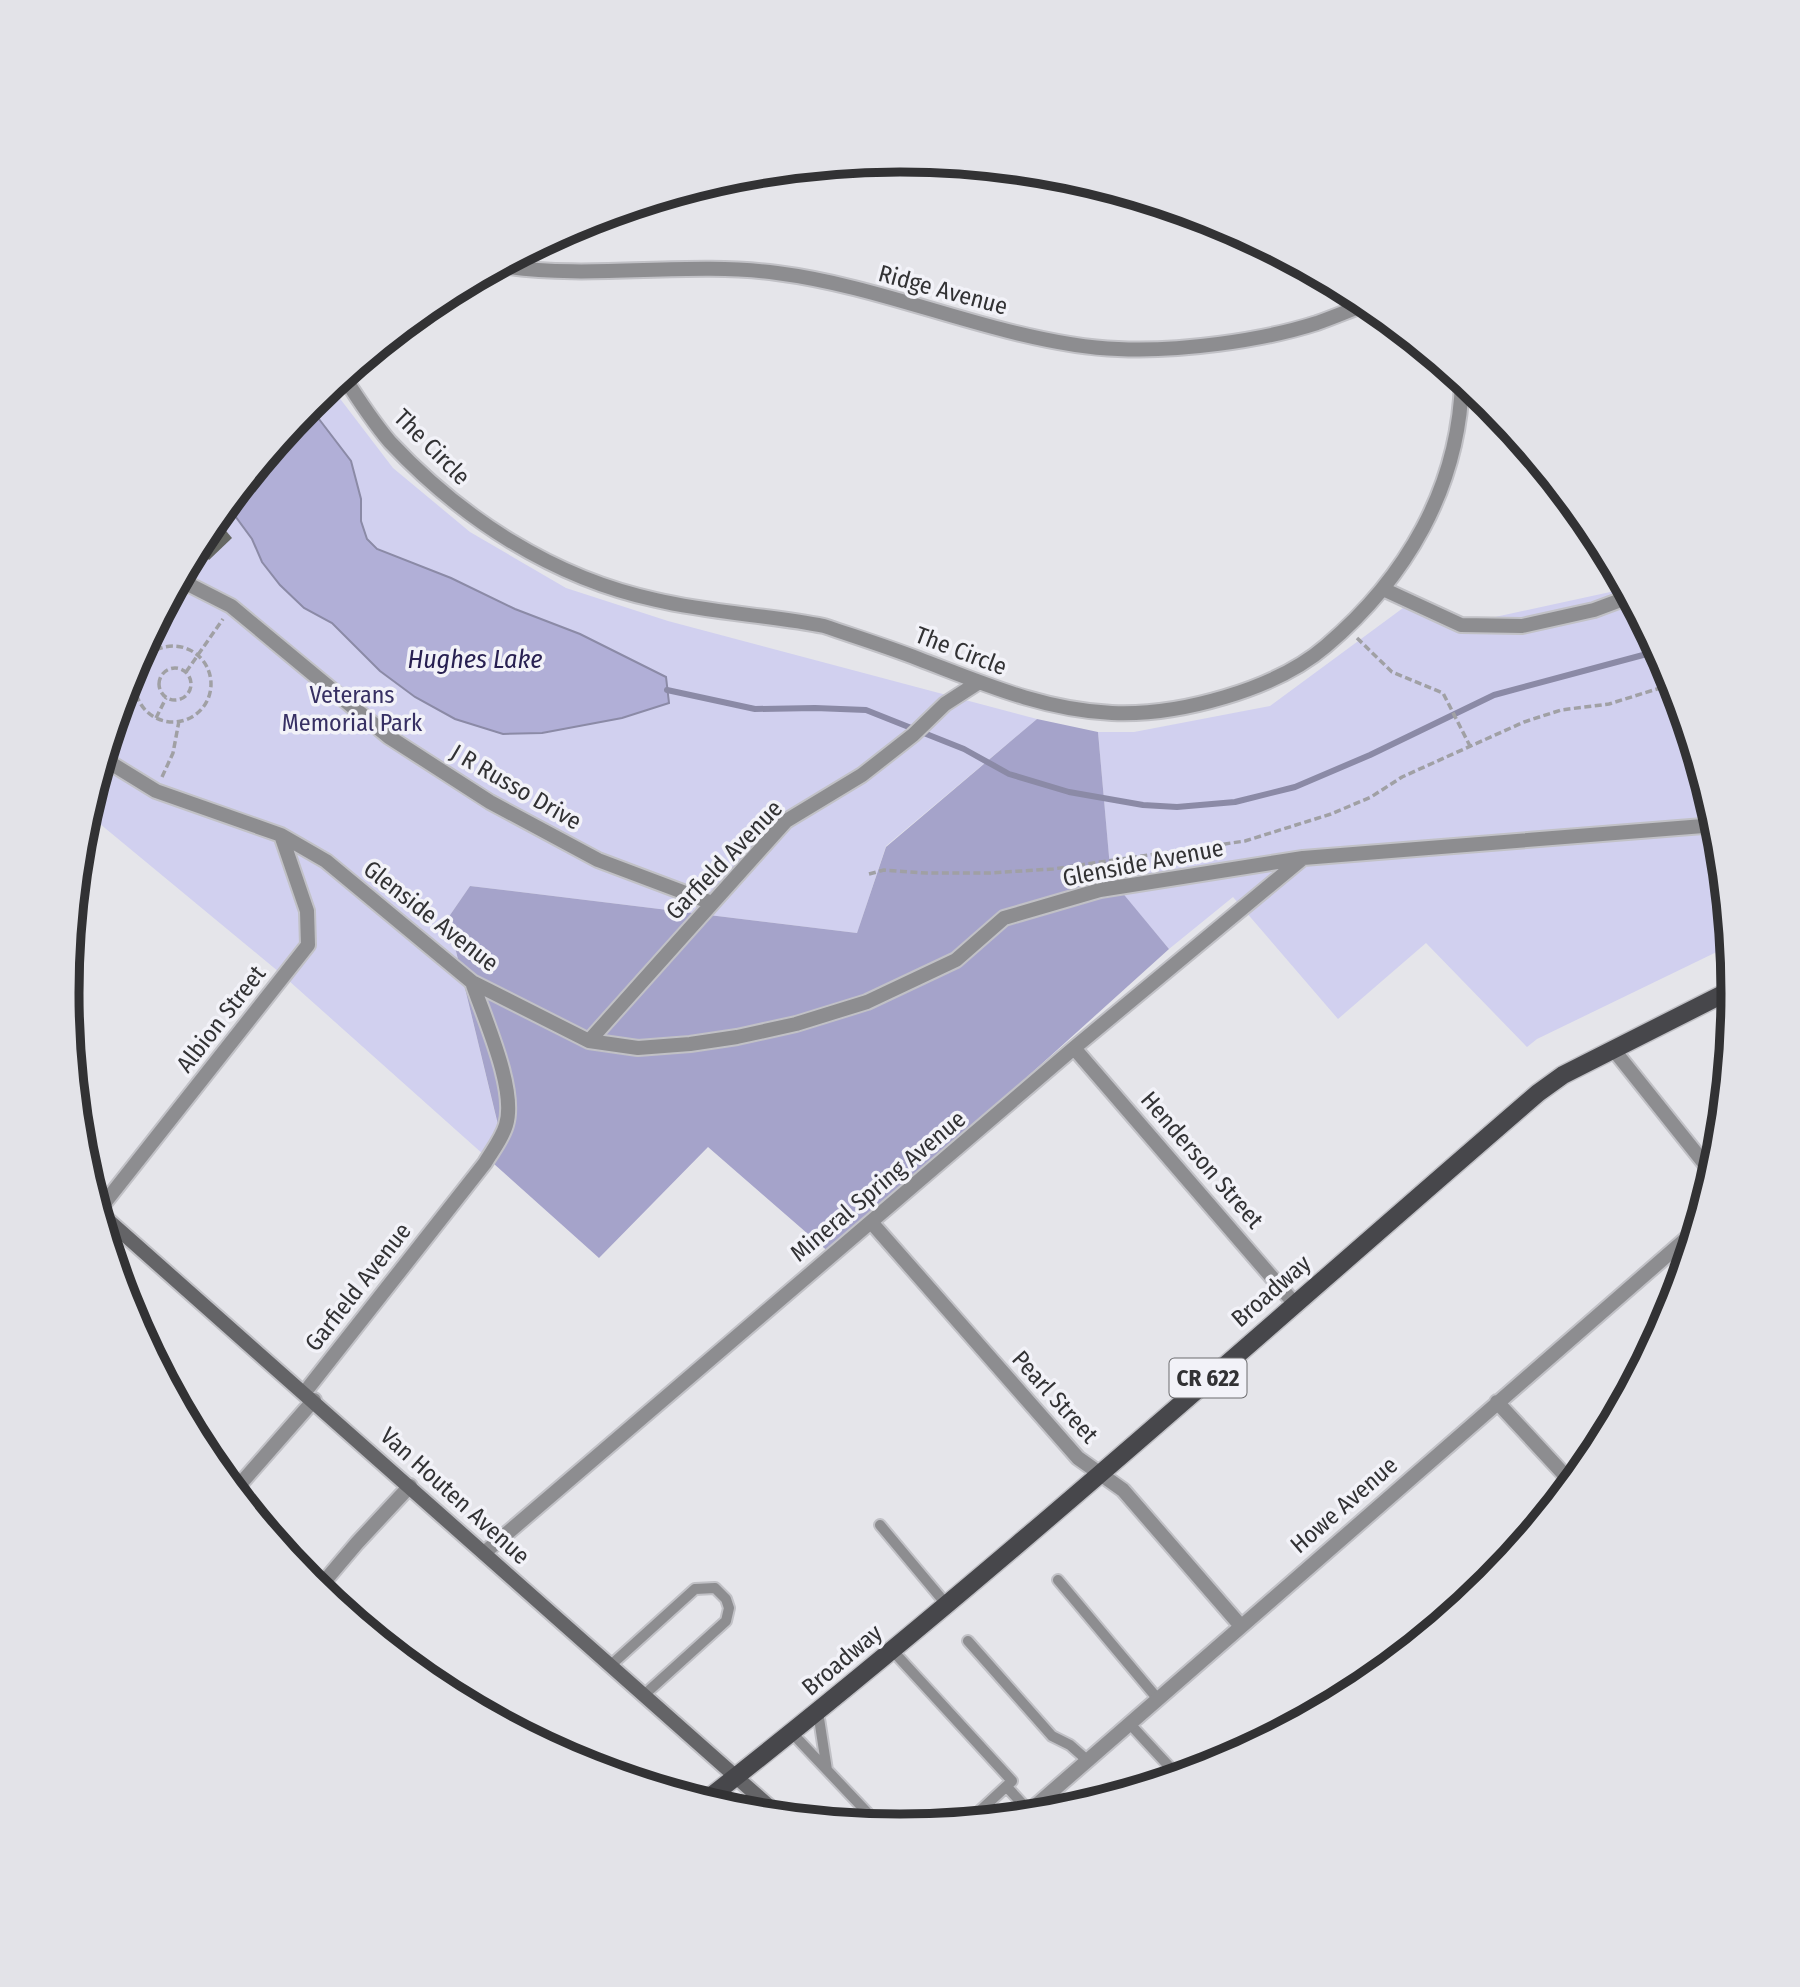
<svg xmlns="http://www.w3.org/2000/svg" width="1800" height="1987" font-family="'Fira Sans Condensed',sans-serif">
	<rect width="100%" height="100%" fill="#e5e5ea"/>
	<path fill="#d1d0ef" d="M333,386L338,396L393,468L470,532L566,588L668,621L1037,719L886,846L857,933L470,886L448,918L500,1134L484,1155L279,972L88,814L130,674L207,530L311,404Z
		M1624,589L1670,675L1718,831L1729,946L1537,1039L1527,1047L1426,943L1338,1019L1233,897L1169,949L1111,880L1098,732H1134L1270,706L1403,608L1472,622Z"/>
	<path fill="#a5a3ca" d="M1037,719L1098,732L1111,879L1169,949L831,1254L708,1147L599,1258L484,1155L500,1133L448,918L470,886L857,933L886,847Z"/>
	<path fill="#b1afd7" stroke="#8b8aa6" stroke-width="2" d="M309,406L351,461L361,499V521L367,539L377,549L451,578L515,609L580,634L666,677L669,703L622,718L542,733L503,734L455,719L415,697L380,671L332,623L304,608L280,585L262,562L252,539L227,505Z"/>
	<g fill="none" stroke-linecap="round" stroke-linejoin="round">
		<path stroke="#8b8aa6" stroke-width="6" d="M667,690L755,709L815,708L866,710L964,749L1009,774L1069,792L1143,805L1177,807L1235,802L1295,787L1370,755L1494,695L1658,651"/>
	</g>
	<path fill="#666863" d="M216,519L232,538L209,560L198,548Z"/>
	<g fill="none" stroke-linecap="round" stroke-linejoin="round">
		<defs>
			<path id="lane" d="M880,1525L946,1604
				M1058,1580L1157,1698
				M968,1641L1052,1736L1070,1745L1087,1760
				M892,1650L1012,1781L970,1820
				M611,1665L695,1589L715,1588L726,1599L729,1608L726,1621L644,1695
				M818,1712L827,1770
				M1129,1723L1178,1776
				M792,1733L879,1825
				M1007,1787L1029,1811"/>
			<path id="street" d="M501,266C593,280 686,261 777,273C856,283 932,312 1008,331C1044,340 1082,348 1118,349C1177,352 1261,341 1317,323C1334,317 1350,310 1367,304
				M344,377C358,399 373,422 390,442C461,518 553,578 656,600C711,613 768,615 824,626C856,637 888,647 919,659C982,683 1043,710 1112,713C1178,716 1275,690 1326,646C1406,578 1459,488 1462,381
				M180,580L231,606L389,737L490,802L598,860L712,903
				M1383,589L1461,625L1522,626L1594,610L1629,597
				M104,759L156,791L281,835L326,861L472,982L589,1041L638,1048L690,1044L737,1037L796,1024L867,1002L956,960L1004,918L1100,890L1303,858L1716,825
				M589,1041L786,821L862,775L913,735L945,704L979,682
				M1074,1048L1294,1303
				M1613,1049L1712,1173
				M99,1210L308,945L307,911L281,835
				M871,1222L1078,1458L1123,1490L1240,1625
				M305,1392L485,1163C492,1151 502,1139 506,1125C517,1089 484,1018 472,982
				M1497,1402L1572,1483
				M235,1490L314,1400
				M484,1553L1074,1048L1303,858
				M318,1589L357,1543L410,1486
				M1025,1815L1695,1231"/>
			<path id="secondary" d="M100,1213L779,1815"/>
			<path id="primary" d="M705,1801C992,1576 1262,1331 1538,1093L1563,1075L1733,989"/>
		</defs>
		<use href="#lane" stroke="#c1c1c6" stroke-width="14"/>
		<use href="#street" stroke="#c1c1c6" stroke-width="18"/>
		<use href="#secondary" stroke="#c1c1c6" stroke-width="18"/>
		<use href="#primary" stroke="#c1c1c6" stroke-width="21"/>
		<path stroke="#a0a0a4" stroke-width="3.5" stroke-dasharray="7 3.5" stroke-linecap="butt" d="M1357,638L1392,672L1443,693L1470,746
			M135 684a38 38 0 1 1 76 0a38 38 0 1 1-76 0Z
			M159 684a16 16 0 1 1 32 0a16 16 0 1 1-32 0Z
			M186,672L223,619
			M156,718L166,698
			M162,777L173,753L179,721
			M869,874L884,870L926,873H989L1053,869L1245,841L1331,814L1371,797L1402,777L1524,722L1561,710L1609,704L1673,684"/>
		<use href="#lane" stroke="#8d8d90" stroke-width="10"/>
		<use href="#street" stroke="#8d8d90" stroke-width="14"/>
		<use href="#secondary" stroke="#646467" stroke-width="14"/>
		<use href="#primary" stroke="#47474b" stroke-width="18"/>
	</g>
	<g text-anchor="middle" stroke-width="7" stroke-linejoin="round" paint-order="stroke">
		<rect fill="#f2f2f8" stroke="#6c6c6f" stroke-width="2" x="1169.5" y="1358.5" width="77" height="39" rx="5"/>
		<g font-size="23" font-weight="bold" fill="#323234">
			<text x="1208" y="1386">CR 622</text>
		</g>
		<g font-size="24" fill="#323234" stroke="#f2f2f8">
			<text transform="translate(943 290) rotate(15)" y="8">Ridge Avenue</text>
			<text transform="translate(432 447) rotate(45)" y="8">The Circle</text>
			<text transform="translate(961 651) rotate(21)" y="8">The Circle</text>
			<text transform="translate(516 787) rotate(30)" y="8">J R Russo Drive</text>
			<text transform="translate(724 860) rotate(-46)" y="8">Garfield Avenue</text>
			<text transform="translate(1143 863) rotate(-11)" y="8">Glenside Avenue</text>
			<text transform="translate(431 916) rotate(38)" y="8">Glenside Avenue</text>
			<text transform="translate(221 1019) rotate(-52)" y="8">Albion Street</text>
			<text transform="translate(1202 1160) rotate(49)" y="8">Henderson Street</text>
			<text transform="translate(878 1186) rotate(-40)" y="8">Mineral Spring Avenue</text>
			<text transform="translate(358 1287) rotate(-52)" y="8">Garfield Avenue</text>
			<text transform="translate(1271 1291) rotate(-41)" y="8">Broadway</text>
			<text transform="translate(1055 1397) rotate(48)" y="8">Pearl Street</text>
			<text transform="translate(455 1496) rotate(42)" y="8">Van Houten Avenue</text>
			<text transform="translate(1344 1505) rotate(-41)" y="8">Howe Avenue</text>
			<text transform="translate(842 1660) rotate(-40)" y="8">Broadway</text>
		</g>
		<g font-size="24" fill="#373063" stroke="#f2f2f8">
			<text x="352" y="703">Veterans<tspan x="352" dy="28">Memorial Park</tspan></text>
		</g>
		<g font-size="26" font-style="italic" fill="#282051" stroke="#f2f2f8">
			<text x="475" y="668">Hughes Lake</text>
		</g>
	</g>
	<path d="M0 0H1800V1987H0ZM79 993a821 821 0 1 1 1642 0a821 821 0 1 1-1642 0Z" fill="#e3e3e8" fill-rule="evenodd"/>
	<path fill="none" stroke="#323234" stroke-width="9" d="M79 993a821 821 0 1 1 1642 0a821 821 0 1 1-1642 0Z"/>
</svg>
